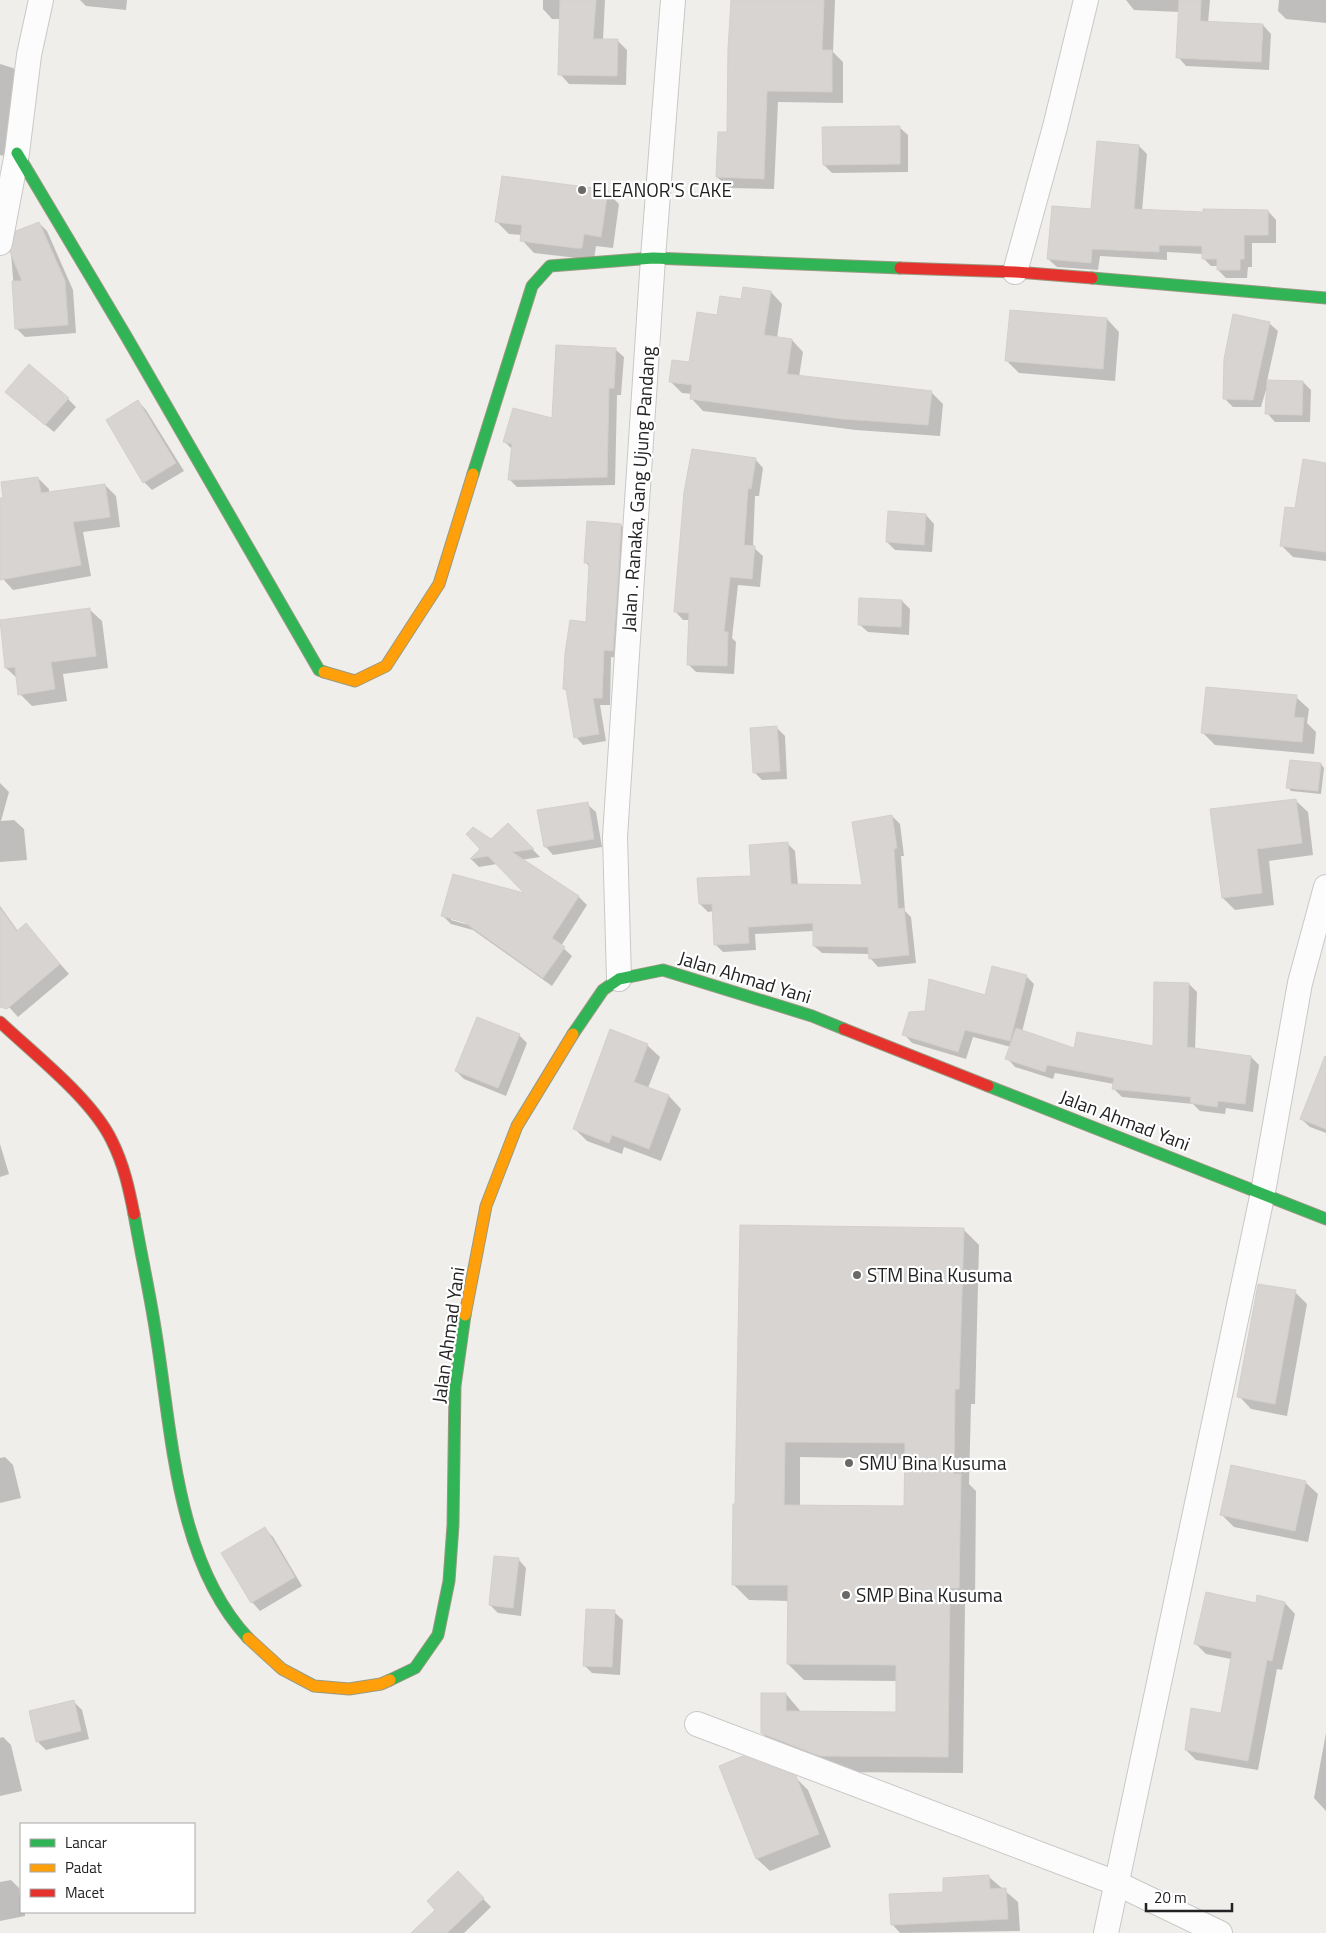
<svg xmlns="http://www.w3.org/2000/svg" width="1326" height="1933" font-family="'Titillium Web',sans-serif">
	<rect width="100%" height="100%" fill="#f0eeeb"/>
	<path fill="#0003" fill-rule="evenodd" d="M80,0H127L126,10L86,6Z
		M543,0H605L603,40L618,41L627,50L626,85L569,84L560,74L561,19H552L543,9Z
		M732,0H835L833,52L843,62V103L778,102L774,189L729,188L717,177L728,133Z
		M1126,0H1210L1208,23L1263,25L1271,34L1269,70L1186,66L1178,57L1180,12L1134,10Z
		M1279,0H1326V23L1286,19L1278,11Z
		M0,64L13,68L26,80L12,158L0,155Z
		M899,127L908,135V172L832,173L824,165Z
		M1139,146L1147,154L1142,211L1204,213L1268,211L1276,220V243H1252V267H1248L1247,278H1226L1218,270V266H1211L1203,258V254L1167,252V260L1100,256L1098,270L1057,267L1048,259L1092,211Z
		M607,192L619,204L613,248L596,246L594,260L534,253L522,240V235L509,234L496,221Z
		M39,223L47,231L73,290L76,333L25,337L17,329L11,253Z
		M771,292L782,304L777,338L792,340L803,352L799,377L931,392L943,404L940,436L856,430L703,411L692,399V394L682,393L670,381L690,363L718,316L742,301Z
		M1107,319L1119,332L1115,381L1019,373L1007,361Z
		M1269,323L1278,331L1267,381L1303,382L1311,390L1310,422H1275L1267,413L1268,383L1261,407H1233L1224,398Z
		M616,350L624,357L621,395H617L615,485L517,487L509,479L512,449L505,442L553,420Z
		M68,399L76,407L54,432L15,400Z
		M138,401L146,410L184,471L152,490L144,482Z
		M755,459L763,468L759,496H755L753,547L763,556L760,587L738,585L732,638L736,642L734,674L696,672L688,664L690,620H683L675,611Z
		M1326,464V561L1293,557L1282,546L1296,509Z
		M38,478L49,489V493L105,485L116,496L120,527L83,532L91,576L13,590L3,579L0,556V499Z
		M926,515L934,524L932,552L895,550L887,542Z
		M621,525L628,533L621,658L611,657L610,705H600L606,741L583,745L576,737L568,692L564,689L587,624L590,567L585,562Z
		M902,601L910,609L909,635L868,632L859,624Z
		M89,609L102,621L108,668L63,674L67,701L32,706L20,694L18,679L6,668L0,622Z
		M1296,697L1309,709L1307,723L1316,732L1314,754L1215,745L1203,733Z
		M777,728L785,736L787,779L762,780L754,772Z
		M1321,764L1324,768L1321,794L1291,791L1288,787Z
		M0,783L9,792L1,821L14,820L24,829L27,860L0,862Z
		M1295,800L1308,812L1313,855L1269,861L1274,905L1235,910L1223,898L1212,810Z
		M587,804L596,812L602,847L553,855L545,846Z
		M892,816L900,824L904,856H901L905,911L911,917L916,963L878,967L871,959L870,954L822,953L814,946V931L755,934L756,950L723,952L715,944L714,911L708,912L700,904L752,878L788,844L795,851L798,885L864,886Z
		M508,824L540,857L521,860L579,897L587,905L561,946L572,956L552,986L473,930L451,924L443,916L528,896L497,864L479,867L471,859ZM451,917L470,923L469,925L451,920Z
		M0,906L18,931L35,935L69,974L18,1017L0,997Z
		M1026,976L1034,984L1022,1032L1075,1050L1154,1047L1189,984L1197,992L1195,1050L1251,1057L1259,1065L1253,1112L1226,1108L1225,1114L1200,1111L1193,1104L1122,1097L1114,1089V1084L1055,1073L1053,1079L1015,1067L1007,1058L1011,1047L973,1037L966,1059L912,1043L904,1034L926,1013L986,997Z
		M519,1035L527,1043L506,1096L464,1079L456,1071Z
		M647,1045L660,1057L648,1088L669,1096L681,1109L661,1161L624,1147L622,1154L587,1141L574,1128Z
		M1326,1086V1133L1310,1127L1301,1119Z
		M0,1144L9,1174L0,1177Z
		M741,1226L963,1229L979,1245L975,1404H971L969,1484L976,1491L975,1603H965L963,1773L837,1772L778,1749L762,1733L786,1694L802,1713H897V1681L804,1680L788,1664L789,1601L749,1600L733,1584L737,1505ZM800,1457L906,1459L905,1508L800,1506Z
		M1295,1292L1307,1304L1287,1416L1251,1409L1239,1396Z
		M5,1457L13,1465L21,1498L0,1503V1458Z
		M1305,1482L1318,1494L1308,1542L1234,1527L1222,1515Z
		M265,1529L273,1537L302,1586L260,1611L252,1602Z
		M518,1559L526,1568L521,1616L498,1613L490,1605Z
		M1285,1603L1295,1614L1282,1670L1277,1669L1258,1770L1196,1760L1186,1750L1222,1714L1231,1659L1206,1654L1196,1644L1257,1604Z
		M614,1612L623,1620L620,1675L592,1673L584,1665Z
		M74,1702L82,1710L89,1739L46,1750L37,1741Z
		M1326,1733V1811L1314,1798Z
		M3,1737L11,1745L22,1791L0,1796V1738Z
		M720,1767L795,1777L808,1790L831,1847L770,1871L757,1859Z
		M458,1873L491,1907L464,1933H435L437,1910Z
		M989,1877L1018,1902L1020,1931L900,1933L892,1924L945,1893Z
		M11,1880L19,1888L21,1912H25V1916L0,1921V1882Z"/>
	<path fill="#d7d4d2" stroke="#d3d0cc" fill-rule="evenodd" d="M560,0H596L593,39H618L617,76L558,75Z
		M731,0H824L822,50H832V92L767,91L764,179L716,177L718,132H727L728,49Z
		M1179,0H1201L1200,21L1263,24L1261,62L1176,58Z
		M900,126V164L823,165L822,127Z
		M1097,141L1139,145L1134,209L1203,212V209L1268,210V235H1244V259H1240V270H1217V259H1202V246L1159,245V252L1092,249L1091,263L1047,259L1052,206L1091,209Z
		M502,176L608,190L601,237L584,234L582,248H575L520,241L522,225L495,222Z
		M39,222L65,281L68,325L15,329L12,281H22L10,252L16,231Z
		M743,287L771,291L764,335L792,339L787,374L932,391L928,425L843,419L690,399L692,385L669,382L672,360L689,362L697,312L717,315L720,296L741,299Z
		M1010,310L1107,318L1103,369L1005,361Z
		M1233,314L1270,322L1253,400L1223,399L1224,359Z
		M556,345L616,348L614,388H609L607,477L508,480L512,444L503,442L513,408L552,418Z
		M29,364L69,398L45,425L5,392Z
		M1267,380L1303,381L1302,415L1265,414Z
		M138,400L176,463L143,483L106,420Z
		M692,449L756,458L751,489L748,488L744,545L755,546L752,579L730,577L724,632H728L727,666L687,665L689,613L674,612L684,492Z
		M1303,459L1326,463V552L1280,546L1285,507L1295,508Z
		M38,477L41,493L105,484L110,517L73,522L81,565L0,580V498H3L1,482Z
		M888,511L926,514L924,545L886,542Z
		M587,521L621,524L618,579L613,651L604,650L602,698H593L599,734L574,738L566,689H563L565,653L570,620L586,622L589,563H584Z
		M859,598L902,600L901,627L858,625Z
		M90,608L96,656L51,662L55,689L18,695L15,667L5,668L0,620Z
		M1206,687L1297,695L1294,717L1304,718L1302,742L1201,733Z
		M777,726L780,771L753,773L750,728Z
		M1290,760L1321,763L1318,791L1286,788Z
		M1296,799L1302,843L1257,849L1262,893L1222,898L1210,809Z
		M588,802L594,839L544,847L537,810Z
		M892,815L897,848L894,849L898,909L904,908L909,955L869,959L868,947L813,946V923L748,927L749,943L714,945L712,904H699L697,878L751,876L749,845L788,842L791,884L862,885L852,822Z
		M508,823L534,849L512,852L579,896L552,938L565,947L543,978L464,922L441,916L453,874L524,893L488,856L470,859L480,849L466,834L473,827L491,839Z
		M0,908L17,931L26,923L60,964L7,1009L0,1007Z
		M992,966L1027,975L1010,1041L965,1030L958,1052L902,1035L909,1012L925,1011L929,979L985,995Z
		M1154,982L1189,983L1187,1047L1251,1056L1245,1104L1218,1101L1217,1107L1190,1103L1191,1097L1112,1089L1114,1078L1047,1065L1045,1072L1005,1059L1016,1028L1074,1048L1077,1032L1153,1046Z
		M477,1017L520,1034L498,1088L455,1071Z
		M610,1029L648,1044L634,1082L669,1095L649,1149L612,1135L609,1143L573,1129Z
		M1325,1056L1326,1057V1129L1300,1119Z
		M740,1225L964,1228L959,1389H955L954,1474H961L959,1588H950L948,1757L820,1756L761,1733V1693H786V1711L896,1712V1665L787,1664L788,1585H732L733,1504H735ZM785,1442L905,1443L904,1506L784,1505Z
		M1258,1284L1296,1290L1275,1404L1237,1397Z
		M1231,1465L1306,1481L1295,1531L1220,1515Z
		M265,1527L295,1577L251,1603L221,1553Z
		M494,1556L519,1558L513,1608L489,1605Z
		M1206,1592L1256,1603L1257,1595L1285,1602L1272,1661L1267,1660L1248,1761L1185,1750L1191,1708L1221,1713L1232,1652L1194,1644Z
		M586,1609L615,1610L612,1667L583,1666Z
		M74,1700L81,1731L36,1742L29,1711Z
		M743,1756L796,1776L819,1834L756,1859L719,1766Z
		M458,1871L484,1898L447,1933H411L435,1910L427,1901Z
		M989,1875L990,1889L1006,1888L1008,1919L891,1925L889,1894L943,1892V1878Z"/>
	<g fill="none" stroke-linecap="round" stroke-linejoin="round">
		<defs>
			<path id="street" d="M0,243L17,153L29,55L41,0
				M1015,272L1055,127L1086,0
				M619,979L615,837L653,258L673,0
				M697,1724L1116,1883L1220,1933
				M1106,1933L1263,1192L1300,983L1326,887"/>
			<path id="fast" d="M17,153L126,336L319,670L324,672
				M1092,278L1326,298
				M473,474L532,286L550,266L653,258L900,268
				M573,1034L603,990L619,979L663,970L812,1016L844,1029
				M988,1086L1326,1219
				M134,1214C141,1254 150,1294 156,1334C172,1433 176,1561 248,1638
				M390,1680L415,1668L438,1635L449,1581L453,1525L455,1386L465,1315"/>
			<path id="slow" d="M324,672L355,681L386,666L439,584L473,474
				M465,1315L486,1206L517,1126L573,1034
				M248,1638L282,1669L314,1686L349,1689L381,1684L390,1680"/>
			<path id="jam" d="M900,268L1015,272L1092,278
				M0,1022C35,1055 92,1099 112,1141C124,1165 129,1189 134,1214
				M844,1029L988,1086"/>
		</defs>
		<use href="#street" stroke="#c9c8c7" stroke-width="26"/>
		<use href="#fast" stroke="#999a82" stroke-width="13"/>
		<use href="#slow" stroke="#999a82" stroke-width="13"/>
		<use href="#jam" stroke="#999a82" stroke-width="13"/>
		<use href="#street" stroke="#fdfcfc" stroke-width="24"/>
		<use href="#fast" stroke="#30b455" stroke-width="11"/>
		<use href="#slow" stroke="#ff9f0a" stroke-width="11"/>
		<use href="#jam" stroke="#e5322d" stroke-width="11"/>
	</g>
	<g fill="#6a6968" stroke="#fff" stroke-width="2">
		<circle cx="582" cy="190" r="5"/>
		<circle cx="857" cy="1275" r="5"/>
		<circle cx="849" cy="1463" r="5"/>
		<circle cx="846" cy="1595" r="5"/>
	</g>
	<g text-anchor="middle" stroke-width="4.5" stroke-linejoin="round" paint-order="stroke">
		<g font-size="19" fill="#222" stroke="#fff" text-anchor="start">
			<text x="592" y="197">ELEANOR'S CAKE</text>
			<text x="867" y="1282">STM Bina Kusuma</text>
			<text x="859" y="1470">SMU Bina Kusuma</text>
			<text x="856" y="1602">SMP Bina Kusuma</text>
		</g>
		<g font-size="19" fill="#222" stroke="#fff">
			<text transform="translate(638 489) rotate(-86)" y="7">Jalan . Ranaka, Gang Ujung Pandang</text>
			<text transform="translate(745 977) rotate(17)" y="7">Jalan Ahmad Yani</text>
			<text transform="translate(1125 1120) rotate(21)" y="7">Jalan Ahmad Yani</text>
			<text transform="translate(448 1335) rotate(-82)" y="7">Jalan Ahmad Yani</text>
		</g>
	</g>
	<rect x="20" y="1823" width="175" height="90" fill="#ffffff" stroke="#a7a7a7"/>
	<rect x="30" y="1839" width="25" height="8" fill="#30b455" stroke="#a7a7a7"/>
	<text x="65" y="1848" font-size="15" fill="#222222">Lancar</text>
	<rect x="30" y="1864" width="25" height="8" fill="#ff9f0a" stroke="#a7a7a7"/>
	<text x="65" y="1873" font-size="15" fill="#222222">Padat</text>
	<rect x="30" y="1889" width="25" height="8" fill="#e5322d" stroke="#a7a7a7"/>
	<text x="65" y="1898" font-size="15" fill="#222222">Macet</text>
	<path d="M1146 1903v8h86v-8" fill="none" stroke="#222222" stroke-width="2.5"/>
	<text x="1154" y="1903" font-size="15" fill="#222222" stroke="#ffffff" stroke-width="4" paint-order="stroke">20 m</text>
</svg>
